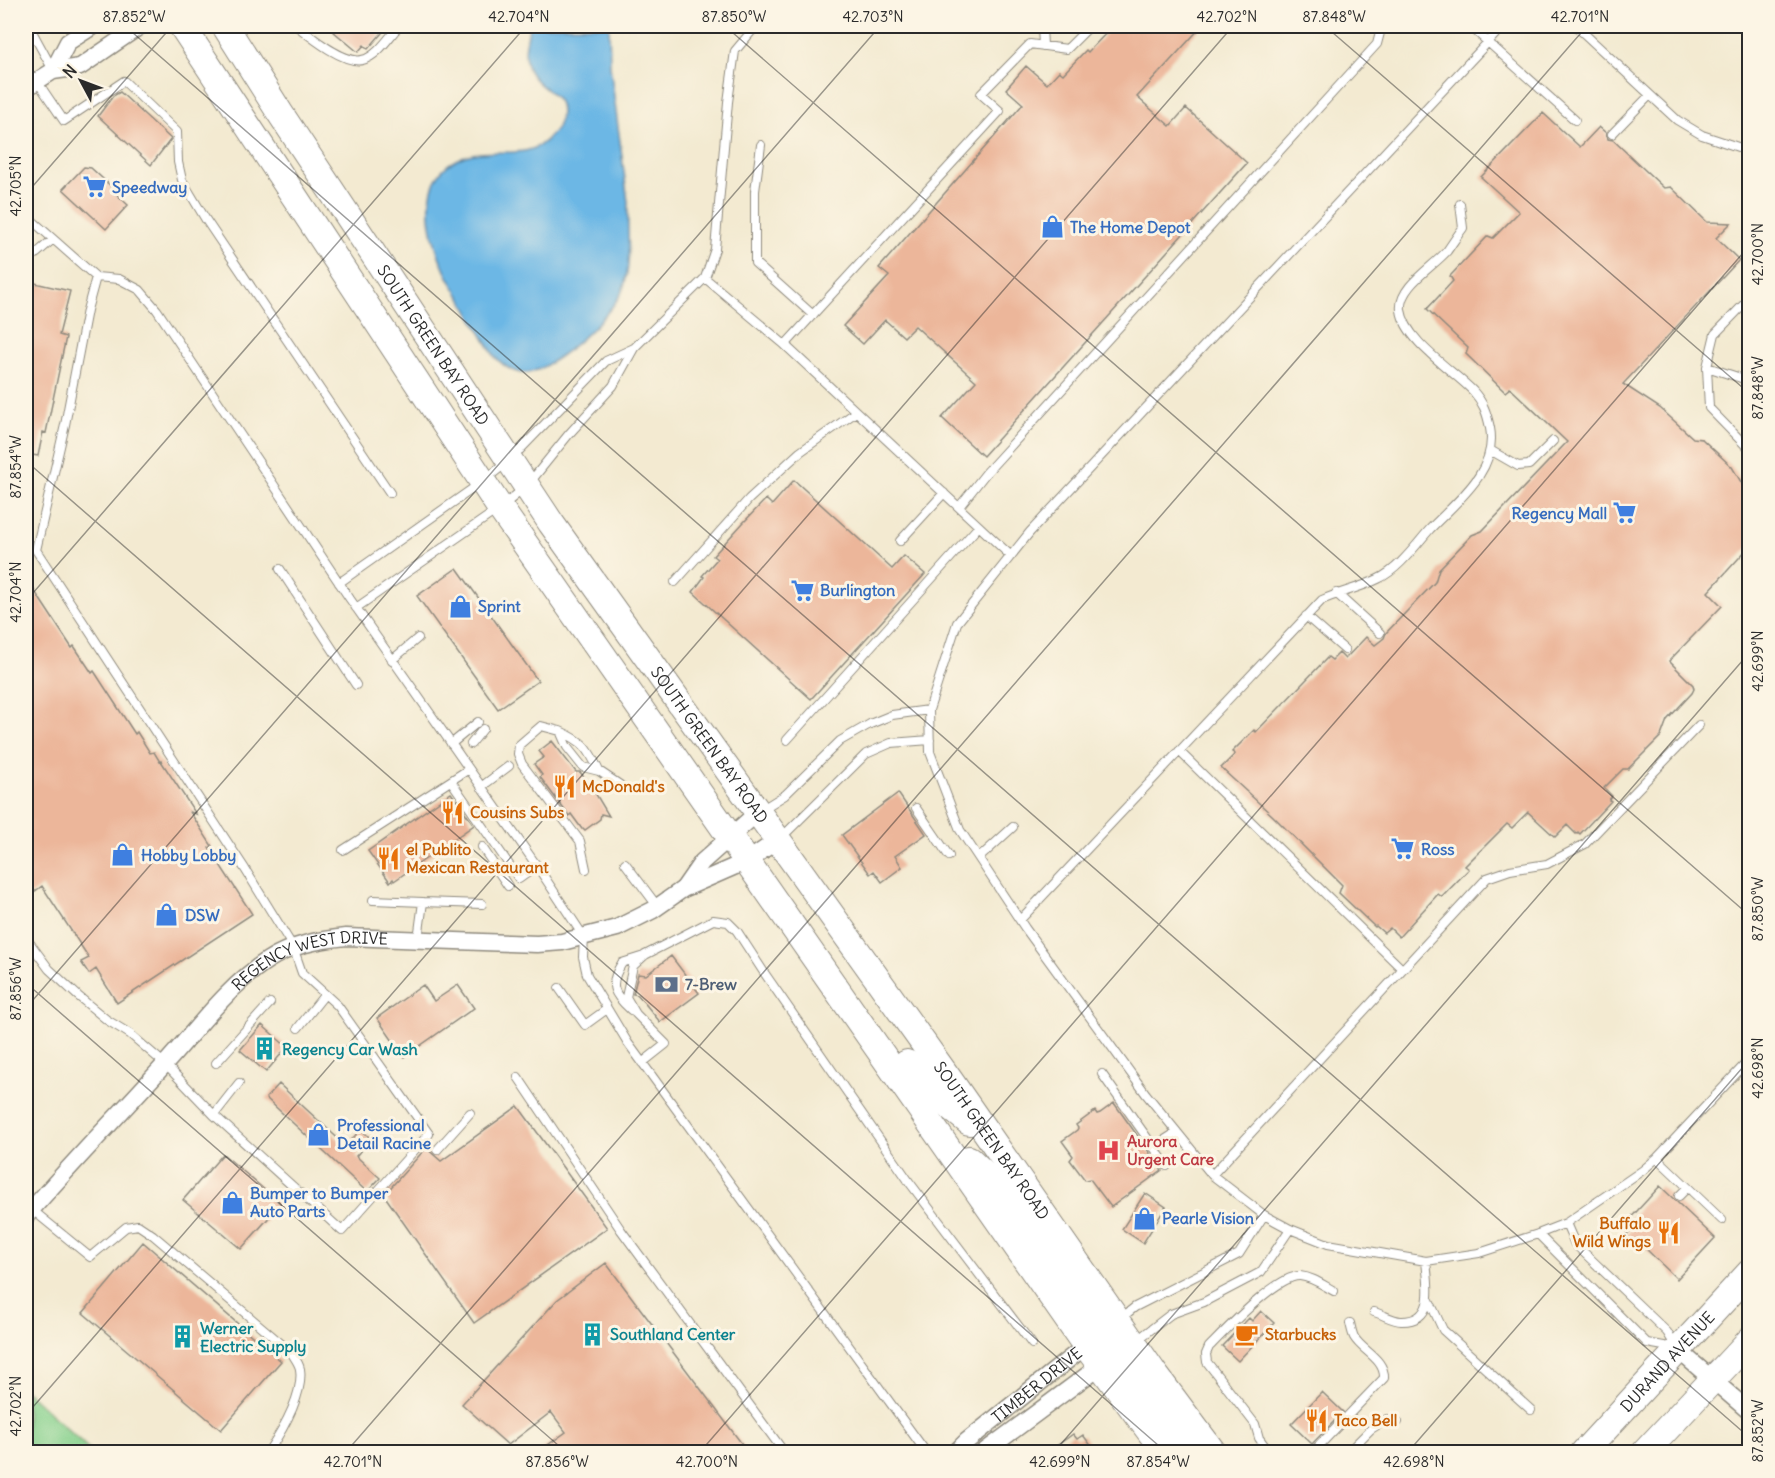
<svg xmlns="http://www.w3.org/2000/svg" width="1775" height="1478" font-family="Delius,sans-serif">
	<rect width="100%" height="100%" fill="#fcf5e5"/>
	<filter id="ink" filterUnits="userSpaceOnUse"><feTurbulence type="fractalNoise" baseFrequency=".0167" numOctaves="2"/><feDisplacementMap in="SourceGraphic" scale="12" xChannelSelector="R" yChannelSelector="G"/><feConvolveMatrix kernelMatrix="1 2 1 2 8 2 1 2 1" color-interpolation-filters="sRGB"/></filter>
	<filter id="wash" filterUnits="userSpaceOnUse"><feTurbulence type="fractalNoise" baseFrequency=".008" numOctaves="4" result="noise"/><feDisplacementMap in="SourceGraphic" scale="24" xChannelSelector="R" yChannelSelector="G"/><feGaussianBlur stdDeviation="1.35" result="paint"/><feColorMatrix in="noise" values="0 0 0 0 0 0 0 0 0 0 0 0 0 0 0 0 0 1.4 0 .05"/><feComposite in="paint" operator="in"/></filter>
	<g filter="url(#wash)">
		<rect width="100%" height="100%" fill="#f3ead1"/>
		<path fill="#87d18e" stroke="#597e5c" stroke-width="1.5" d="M26,1391L92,1452H26Z"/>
		<path fill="#6cb7e5" stroke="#4c7188" stroke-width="1.5" d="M530,26H609L610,66L628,202C626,232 633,260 623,289C614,313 553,370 527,373C514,374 504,366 495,357C484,338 472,318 461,298C455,288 447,277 443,266C426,225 416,166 473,154C499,148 530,161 550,136C553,133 557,129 558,125C570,93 543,94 531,74C521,60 526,41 530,26Z"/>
		<g id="blocks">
			<path fill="#ecb69a" d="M327,26H388L368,49L364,45L358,52Z
				M1113,26H1202L1137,97L1170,126L1186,108L1247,163L983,456L942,418L976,381L915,326L904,337L885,320L863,344L843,326L889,276L879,268L1023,104L1006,89L1026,66L1047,84L1059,71L1063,74L1086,50L1088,52Z
				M120,92L171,139L151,165L98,116L113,96Z
				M1543,113L1580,147L1599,127L1606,133L1608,139L1613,140L1664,188L1671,187L1707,222L1731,223L1716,238L1739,260L1623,384L1660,408L1693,438L1702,439L1732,467L1749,495V547L1708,592L1722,606L1669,661L1693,685L1694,689L1692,693L1667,720L1661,736L1628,769H1623L1604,788L1612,796L1609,800L1611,801L1580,834L1578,832L1576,834L1567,825L1555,837L1528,812L1512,828L1507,824L1465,866L1469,869L1442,897L1438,894L1399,937L1390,928L1384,933L1376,926L1375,927L1339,893L1342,885L1273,816L1221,768L1235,754L1232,752L1254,730L1256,732L1328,657L1332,660L1339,653L1345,659L1366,637L1375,645L1384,638L1386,633L1435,582L1439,569L1472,535L1482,531L1567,442L1510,388L1505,392L1466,354L1468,348L1427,309L1453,281L1450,276L1488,236L1493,238L1519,212L1481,177Z
				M84,167L91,168L114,189V192L128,205L106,229L63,189Z
				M26,281L70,291L59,335L66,337L46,433L43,432L38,456L26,454Z
				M794,480L892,569L904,556L925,574L811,699L693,592L704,577L702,576L717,559L713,556L743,523L766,499L772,505Z
				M457,568L538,681L498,709L417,596Z
				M26,578L72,648L74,646L92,673L94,671L135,734L137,732L150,753L154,752L160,762L161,761L196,814L190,812L212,846L209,848L252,914L117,1003L96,969L89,974L81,962L89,958L42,886L26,898Z
				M552,741L576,772H580L591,786L609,816L601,814L600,819L585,830L583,828L582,829L571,814L569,816L540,777L542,775L534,764L544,757L539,751Z
				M451,793L474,825L394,881L393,879L390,882L368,851Z
				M898,793L926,834L895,856L902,867L882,882L874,871L870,874L842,835Z
				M671,956L699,993L660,1022L638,995L633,994L638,974L646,975Z
				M423,985L434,1001L458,985L474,1008L404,1057L377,1018Z
				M262,1025L287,1047L266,1072L240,1050Z
				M279,1084L346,1146L361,1129L371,1139L356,1156L380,1178L367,1192L266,1098Z
				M1114,1103L1162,1170L1111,1207L1090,1179L1085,1180L1070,1160L1073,1156L1062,1141L1077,1130L1078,1128L1076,1125L1095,1111L1097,1114L1100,1113Z
				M518,1106L607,1228L474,1323L384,1195L426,1148L441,1161Z
				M223,1154L281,1204L241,1249L183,1200Z
				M1660,1186L1715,1238L1677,1279L1642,1245L1638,1249L1625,1236L1632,1229L1626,1223Z
				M1145,1193L1166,1207L1143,1243L1122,1229Z
				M143,1242L281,1361L221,1430L83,1313Z
				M606,1263L748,1452H538L566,1432L551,1412L508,1445L462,1404L557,1300Z
				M1261,1311L1274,1323L1238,1361L1222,1346L1249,1318L1252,1321Z
				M1322,1392L1343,1412L1312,1444L1291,1424Z
				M1073,1434L1077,1439L1083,1435L1096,1452H1048Z"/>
		</g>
	</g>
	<g filter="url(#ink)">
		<use href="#blocks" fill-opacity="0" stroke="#8f8a7e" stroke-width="1.5"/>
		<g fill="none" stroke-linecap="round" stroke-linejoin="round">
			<defs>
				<path id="service" d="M29,26L53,70
					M297,26C311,37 344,64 362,60C377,57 389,37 399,26
					M1042,26L1043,46
					M1470,26L1575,120
					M1503,26L1059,501L1030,532L957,623L929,710L930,752L960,830L1025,928L1146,1094L1212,1175L1264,1215L1290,1229L1328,1244L1426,1261L1479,1253L1538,1234L1566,1223L1643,1170L1657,1158L1750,1059
					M1576,26L1677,120L1702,135L1750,151
					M26,71L32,84
					M37,81L64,121L124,81L177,132L178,162L182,180L206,220L390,493
					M1612,134L1650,95
					M761,145L755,191V263L813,315
					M26,215L96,277L119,279L140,290L157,310L350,599L537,866L584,937L583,957L587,975L628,1043L926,1452
					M26,259L37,253L52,240
					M705,278L785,345L1011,556
					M1750,298L1715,334L1707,367L1750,381
					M785,345L1000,111L981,94L1030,44L1067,49L1090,26
					M1707,367L1709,408L1750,450
					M1490,450L1518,466L1529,465L1553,441
					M959,507L986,473L1377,44L1381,29L1379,26
					M900,541L944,493
					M280,569L356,685
					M675,582L749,499L800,452L856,412
					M339,583L482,482L510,460L606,361L634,348
					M1336,593L1380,633
					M356,608L500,508L527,486L569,434L613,386L634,348L705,278L715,249L728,102L735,51L756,26
					M1306,616L1345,650
					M392,660L418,638
					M560,731C584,742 588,747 599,771
					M787,740L979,526
					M451,744L478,722
					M471,744L483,729
					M1179,751L1401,968
					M451,781L519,879L537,866
					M481,787L509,766
					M916,808L949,856
					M761,810L785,795L840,741L870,724L892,715L929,710
					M781,838L866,754L891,743L930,740
					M482,847L508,886
					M343,850L469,769
					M979,858L1013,827
					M625,863L658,907
					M586,869L580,841L522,764L518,754L519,745L541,726L560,731L567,747L583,767L599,771L620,785
					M373,900L423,902L418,939
					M423,902L482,904
					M1020,920L1322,600C1340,592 1360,588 1378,579C1399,569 1415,546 1430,529C1457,501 1498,471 1490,428C1487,413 1483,402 1473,391C1453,370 1405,341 1401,310C1398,287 1433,267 1447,251C1452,244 1457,236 1463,228L1460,204
					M26,938L49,969L78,996L107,1020L130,1034L165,1064L214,1115L342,1231L429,1134L338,1006L302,973L293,947L245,869L36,550L65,425L87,310L96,277
					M559,988L585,1025L607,1009
					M631,1010C613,994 608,985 622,963L644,956
					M298,1028L325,994
					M216,1063L270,1003
					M642,1063L666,1044L636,1014L626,997L633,966L645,955L713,920L728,922L737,931L763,971L910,1183L1032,1344
					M1102,1074L1167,1166
					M518,1077L621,1230L784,1452
					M214,1115L239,1083
					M1155,1146L1177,1132
					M437,1150L470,1113
					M1657,1158L1722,1220
					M1212,1175L1487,878L1510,870L1547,864L1585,844L1699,725
					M1679,1196L1687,1188
					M30,1208L90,1257L126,1227L138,1225L153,1235L291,1352C294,1357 299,1363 300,1369C304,1395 282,1431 268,1452
					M1566,1223L1575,1244L1667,1332L1677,1349
					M1538,1234L1647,1343L1675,1348
					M1429,1300L1443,1330L1531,1410
					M1374,1312C1382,1314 1393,1321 1401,1321C1437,1322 1428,1284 1426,1261
					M1120,1319L1135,1307L1239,1254L1264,1215
					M1136,1341L1171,1314L1204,1302L1261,1272L1290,1229
					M1269,1452L1259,1438L1255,1424L1207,1362L1206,1354L1209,1347C1225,1331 1277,1275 1300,1276C1312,1277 1323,1285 1334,1291
					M1313,1452L1384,1378C1385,1359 1362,1351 1354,1337C1352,1333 1351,1327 1350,1323
					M1348,1452L1371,1429L1387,1419L1398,1422"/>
				<g id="minor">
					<path d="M53,71L68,42L93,26"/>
					<path d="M26,88L53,71L80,67L140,26"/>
					<path d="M684,888L702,862L758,812"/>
					<path id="s1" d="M26,1216C71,1164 119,1115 165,1064C196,1030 229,985 268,960C291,945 318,940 346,937L537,944L562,942L617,928L653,910L683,889L747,861L778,840"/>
					<path d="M1677,1349L1750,1412"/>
					<path id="s2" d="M956,1452L967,1441L1094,1339"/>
					<path d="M984,1452L1108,1360"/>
				</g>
				<g id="primary">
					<path d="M182,26L500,508L1086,1346L1165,1452"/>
					<path id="s3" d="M225,26L280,113L551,523L949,1079L1154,1373L1213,1452"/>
					<path d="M907,1063L923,1085L969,1122"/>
					<path d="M969,1159L1004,1192L1103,1332L1133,1343"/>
					<path d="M1089,1347L1118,1354L1162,1416L1193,1446"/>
					<path id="s4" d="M1584,1452L1750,1272"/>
					<path d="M1645,1452L1750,1340"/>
				</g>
			</defs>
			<use href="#service" stroke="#8f8a7e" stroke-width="10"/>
			<use href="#minor" stroke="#8f8a7e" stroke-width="19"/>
			<use href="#primary" stroke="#8f8a7e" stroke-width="28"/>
			<use href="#service" stroke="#fff" stroke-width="8"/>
			<use href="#minor" stroke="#fff" stroke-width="16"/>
			<use href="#primary" stroke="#fff" stroke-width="26"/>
		</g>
	</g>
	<path fill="none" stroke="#2b2b2b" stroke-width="1.5" stroke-opacity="0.45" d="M125,26L1750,1438M725,26L1750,916M1325,26L1750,394M26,194L172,26M26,461L1166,1452M26,601L526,26M26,983L566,1452M26,1008L880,26M26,1415L1233,26M346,1452L1587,26M700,1452L1750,245M1054,1452L1750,652M1408,1452L1750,1059"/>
	<defs>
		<symbol id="supermarket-bare" viewBox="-9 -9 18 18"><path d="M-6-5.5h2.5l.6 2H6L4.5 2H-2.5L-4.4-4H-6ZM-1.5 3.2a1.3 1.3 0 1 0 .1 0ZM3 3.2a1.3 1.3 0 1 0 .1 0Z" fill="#3f7fe0" stroke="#fcf5e5" stroke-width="2.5" paint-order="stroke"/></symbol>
		<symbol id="shop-bare" viewBox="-9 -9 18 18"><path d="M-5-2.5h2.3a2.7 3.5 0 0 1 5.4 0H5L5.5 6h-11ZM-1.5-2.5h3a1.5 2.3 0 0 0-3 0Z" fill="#3f7fe0" stroke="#fcf5e5" stroke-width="2.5" paint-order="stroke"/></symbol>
		<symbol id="restaurant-bare" viewBox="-9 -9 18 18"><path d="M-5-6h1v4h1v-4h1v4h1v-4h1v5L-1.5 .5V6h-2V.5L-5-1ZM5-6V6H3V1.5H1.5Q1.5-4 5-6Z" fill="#e8710a" stroke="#fcf5e5" stroke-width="2.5" paint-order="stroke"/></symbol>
		<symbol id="bank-bare" viewBox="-9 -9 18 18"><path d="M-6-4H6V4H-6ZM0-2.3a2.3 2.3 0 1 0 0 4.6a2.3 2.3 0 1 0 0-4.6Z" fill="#5c6f8a" stroke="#fcf5e5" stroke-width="2.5" paint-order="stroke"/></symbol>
		<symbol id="building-bare" viewBox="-9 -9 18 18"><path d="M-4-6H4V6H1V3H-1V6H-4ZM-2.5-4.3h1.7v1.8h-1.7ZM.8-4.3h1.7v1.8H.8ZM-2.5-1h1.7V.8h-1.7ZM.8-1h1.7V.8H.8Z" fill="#0f9aa8" stroke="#fcf5e5" stroke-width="2.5" paint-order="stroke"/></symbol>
		<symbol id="hospital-bare" viewBox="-9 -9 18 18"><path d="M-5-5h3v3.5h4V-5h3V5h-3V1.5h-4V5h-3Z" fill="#e0444e" stroke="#fcf5e5" stroke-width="2.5" paint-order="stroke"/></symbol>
		<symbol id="cafe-bare" viewBox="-9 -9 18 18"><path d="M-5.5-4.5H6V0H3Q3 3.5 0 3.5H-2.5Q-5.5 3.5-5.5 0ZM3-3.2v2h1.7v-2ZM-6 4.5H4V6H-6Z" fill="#e8710a" stroke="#fcf5e5" stroke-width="2.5" paint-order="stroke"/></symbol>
	</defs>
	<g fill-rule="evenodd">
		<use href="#supermarket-bare" x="78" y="170" width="33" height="33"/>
		<use href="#shop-bare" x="1036" y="210" width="33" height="33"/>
		<use href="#supermarket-bare" x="1608" y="496" width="33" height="33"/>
		<use href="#supermarket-bare" x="786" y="574" width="33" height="33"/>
		<use href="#shop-bare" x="444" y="590" width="33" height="33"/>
		<use href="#restaurant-bare" x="548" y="770" width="33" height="33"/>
		<use href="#restaurant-bare" x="436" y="796" width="33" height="33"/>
		<use href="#supermarket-bare" x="1386" y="832" width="33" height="33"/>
		<use href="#shop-bare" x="106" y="838" width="33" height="33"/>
		<use href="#restaurant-bare" x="372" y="842" width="33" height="33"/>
		<use href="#shop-bare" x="150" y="898" width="33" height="33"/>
		<use href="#bank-bare" x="650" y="968" width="33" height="33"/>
		<use href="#building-bare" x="248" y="1032" width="33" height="33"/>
		<use href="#shop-bare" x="302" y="1118" width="33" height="33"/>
		<use href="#hospital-bare" x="1092" y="1134" width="33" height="33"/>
		<use href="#shop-bare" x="216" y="1186" width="33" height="33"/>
		<use href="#shop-bare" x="1128" y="1202" width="33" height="33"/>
		<use href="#restaurant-bare" x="1652" y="1216" width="33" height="33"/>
		<use href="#building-bare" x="576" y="1318" width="33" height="33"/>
		<use href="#cafe-bare" x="1230" y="1318" width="33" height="33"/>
		<use href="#building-bare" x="166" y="1320" width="33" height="33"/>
		<use href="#restaurant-bare" x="1300" y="1404" width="33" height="33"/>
	</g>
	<g text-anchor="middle" stroke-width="6" stroke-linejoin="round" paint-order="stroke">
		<g font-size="16" font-weight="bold" fill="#366cbe" stroke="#fcf5e5" text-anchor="start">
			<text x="112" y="193">Speedway</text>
			<text x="1070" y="233">The Home Depot</text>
			<text x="1607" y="519" text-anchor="end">Regency Mall</text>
			<text x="820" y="596">Burlington</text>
			<text x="478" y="612">Sprint</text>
			<text x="1421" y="855">Ross</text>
			<text x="141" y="861">Hobby Lobby</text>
			<text x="185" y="921">DSW</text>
			<text x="337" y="1131">Professional<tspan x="337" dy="18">Detail Racine</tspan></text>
			<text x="250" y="1199">Bumper to Bumper<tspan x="250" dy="18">Auto Parts</tspan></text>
			<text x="1162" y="1224">Pearle Vision</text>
		</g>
		<g font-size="16" fill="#2b2b2b" stroke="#fcf5e5">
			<text dy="6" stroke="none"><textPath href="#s3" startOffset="381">SOUTH GREEN BAY ROAD</textPath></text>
			<text dy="6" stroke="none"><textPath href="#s3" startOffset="867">SOUTH GREEN BAY ROAD</textPath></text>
			<text dy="6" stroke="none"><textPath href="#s1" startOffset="393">REGENCY WEST DRIVE</textPath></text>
			<text dy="6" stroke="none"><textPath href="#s3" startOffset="1353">SOUTH GREEN BAY ROAD</textPath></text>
			<text dy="6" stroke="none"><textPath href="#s4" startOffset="123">DURAND AVENUE</textPath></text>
			<text dy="6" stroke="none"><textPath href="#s2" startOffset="105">TIMBER DRIVE</textPath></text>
		</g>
		<g font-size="16" font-weight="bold" fill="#c56008" stroke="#fcf5e5" text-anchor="start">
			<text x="582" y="792">McDonald's</text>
			<text x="470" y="818">Cousins Subs</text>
			<text x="406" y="855">el Publito<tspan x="406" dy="18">Mexican Restaurant</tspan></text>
			<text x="1651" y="1229" text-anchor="end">Buffalo<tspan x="1651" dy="18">Wild Wings</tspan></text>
			<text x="1265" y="1340">Starbucks</text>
			<text x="1334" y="1426">Taco Bell</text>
		</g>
		<g font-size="16" font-weight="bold" fill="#4e5e75" stroke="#fcf5e5" text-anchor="start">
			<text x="685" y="990">7-Brew</text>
		</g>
		<g font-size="16" font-weight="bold" fill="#0d838f" stroke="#fcf5e5" text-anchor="start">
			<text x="282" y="1055">Regency Car Wash</text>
			<text x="200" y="1334">Werner<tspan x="200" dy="18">Electric Supply</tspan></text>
			<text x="610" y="1340">Southland Center</text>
		</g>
		<g font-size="16" font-weight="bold" fill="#be3a42" stroke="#fcf5e5" text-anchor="start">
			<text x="1127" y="1147">Aurora<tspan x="1127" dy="18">Urgent Care</tspan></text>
		</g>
	</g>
	<rect width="1775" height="1478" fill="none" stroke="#fcf5e5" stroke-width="66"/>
	<g transform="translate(81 81) rotate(311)" stroke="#fcf5e5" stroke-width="4.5" paint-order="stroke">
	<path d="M0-4.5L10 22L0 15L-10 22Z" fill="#2b2b2b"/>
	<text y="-9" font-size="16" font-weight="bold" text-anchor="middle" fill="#2b2b2b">N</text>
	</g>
	<rect x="33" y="33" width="1709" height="1412" fill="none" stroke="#2b2b2b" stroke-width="2"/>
	<g font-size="15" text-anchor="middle" fill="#2b2b2b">
		<text x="134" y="22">87.852°W</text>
		<text x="519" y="22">42.704°N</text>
		<text x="734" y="22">87.850°W</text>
		<text x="873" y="22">42.703°N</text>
		<text x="1227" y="22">42.702°N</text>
		<text x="1334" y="22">87.848°W</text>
		<text x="1580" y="22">42.701°N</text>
		<text transform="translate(16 186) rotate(-90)" y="5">42.705°N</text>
		<text transform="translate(1758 254) rotate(-90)" y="5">42.700°N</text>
		<text transform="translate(1758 388) rotate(-90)" y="5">87.848°W</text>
		<text transform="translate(16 467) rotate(-90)" y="5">87.854°W</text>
		<text transform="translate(16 592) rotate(-90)" y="5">42.704°N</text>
		<text transform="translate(1758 661) rotate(-90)" y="5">42.699°N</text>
		<text transform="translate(1758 909) rotate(-90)" y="5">87.850°W</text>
		<text transform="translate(16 989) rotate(-90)" y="5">87.856°W</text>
		<text transform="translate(1758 1068) rotate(-90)" y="5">42.698°N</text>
		<text transform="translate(16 1406) rotate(-90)" y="5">42.702°N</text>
		<text transform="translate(1758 1431) rotate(-90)" y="5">87.852°W</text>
		<text x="353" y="1467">42.701°N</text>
		<text x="557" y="1467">87.856°W</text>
		<text x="707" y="1467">42.700°N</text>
		<text x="1060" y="1467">42.699°N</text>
		<text x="1158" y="1467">87.854°W</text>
		<text x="1414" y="1467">42.698°N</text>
	</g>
</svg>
